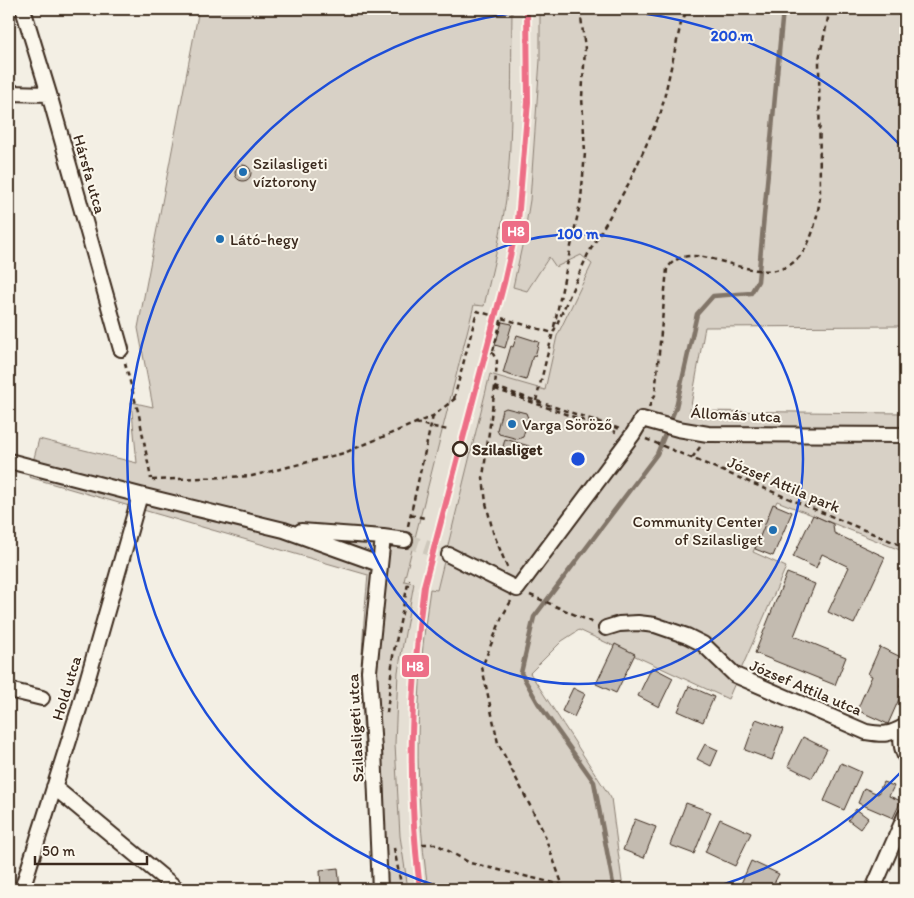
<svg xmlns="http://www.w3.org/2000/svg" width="914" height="898" font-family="Itim,sans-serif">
	<rect width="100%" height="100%" fill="#f3efe4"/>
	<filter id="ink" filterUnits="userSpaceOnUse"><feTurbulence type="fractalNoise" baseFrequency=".02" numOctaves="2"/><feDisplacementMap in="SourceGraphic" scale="10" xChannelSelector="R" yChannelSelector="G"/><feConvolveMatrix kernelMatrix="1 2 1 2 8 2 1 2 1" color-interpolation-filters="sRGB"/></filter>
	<g filter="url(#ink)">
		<path fill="#e5dfd4" d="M512,9H540V60L530,200L524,237L527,291L549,257L581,255L592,263L557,336L545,391L490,374L437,590L431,589L421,662L417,740L420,820L428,889H408L400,836L395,744L398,672L414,584L404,582L474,304L483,306L511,115Z"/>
		<path fill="#d8d1c6" stroke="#8a7e72" d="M199,9H512C511,72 513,136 506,199C501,235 492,271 484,306L474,305L404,581L414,583L398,672L395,744L400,836L408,889H371C374,828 365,767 362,705C360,662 364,619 368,575L29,477L39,439L137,463L131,402L153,407L138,328Z
			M540,9H905V326L705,327L690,411L905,413V552L777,501L753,552L786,567L728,699L579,630L562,641L530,673L611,798L623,889H428C414,789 415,689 430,589L437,590L490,374L545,390L557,336L592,264L581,255L556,267L549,257L527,291L513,287L524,237L530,200L540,60Z"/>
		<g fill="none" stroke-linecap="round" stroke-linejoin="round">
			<path stroke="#817468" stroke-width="4.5" d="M614,889L594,782L538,703L521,673L534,617L657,454L676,407L697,314L713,296L751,293L758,281L783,9"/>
		</g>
		<path fill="#c3bbb0" stroke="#3b2a1e" d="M235 173a8 8 0 1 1 16 0a8 8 0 1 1-16 0Z
			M502,322L512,324L505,348L495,345Z
			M517,335L539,342L535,356L533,355L526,380L503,373L511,346L513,347Z
			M506,408L526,413L528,418L523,437L518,439L499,434L497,430L502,410Z
			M505,439L529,446L526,457L502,451Z
			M773,504L792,512L773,556L755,549Z
			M813,515L833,524L834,533L885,557L854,624L828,612L849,567L822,554L816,568L793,557Z
			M787,573L815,584L794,636L846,657L835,685L755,653Z
			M615,644L635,654L616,693L596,684Z
			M880,647L905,659V673L900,686L904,688L888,724L857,710L872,676L868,674Z
			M652,667L673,678L659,707L638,696Z
			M689,686L714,697L703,722L678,711Z
			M573,688L585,694L574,717L562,711Z
			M756,719L783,729L772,760L745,750Z
			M803,737L827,749L812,778L788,766Z
			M705,744L718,750L711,766L697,759Z
			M841,763L861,772L844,810L824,801Z
			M883,782L894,786L889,796L901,801L893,818L858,803L864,788L878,794Z
			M686,803L711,812L694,854L670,845Z
			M856,809L868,818L860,829L848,820Z
			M635,819L656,827L644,858L623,850Z
			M720,819L751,833L735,866L705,852Z
			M751,861L779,874L771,889H742L739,888Z
			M338,868L340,889H321L320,870Z"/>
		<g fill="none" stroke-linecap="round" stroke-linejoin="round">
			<path stroke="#cec8bc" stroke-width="14" stroke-dasharray="14 7" stroke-linecap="butt" d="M405,540L449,555"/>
			<defs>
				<path id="street" d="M23,9L49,94L121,349
					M9,93L49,94
					M9,461L140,495L284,530L379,564
					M301,531L383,537
					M449,555L517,589L633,434L642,419L678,429L708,434L905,435
					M606,628L619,624L638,623L655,625L687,636L703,644L735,675L866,732C884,735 889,735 905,726
					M9,690L42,698
					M905,726C900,738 900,744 905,756
					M54,787L177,889
					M22,889L79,709L140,495
					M380,889L374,750L369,671L383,537L405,540
					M873,889L905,816"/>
			</defs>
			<use href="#street" stroke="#3b2a1e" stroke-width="18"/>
			<path stroke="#3b2a1e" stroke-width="2.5" stroke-dasharray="5 4" stroke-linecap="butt" d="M554,327L581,199L585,153L582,97L585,49L580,9
				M493,351L502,317
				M492,352L497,361L495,387L620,429
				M125,363L139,415L151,479
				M495,387L483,477L486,503L493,532L507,567
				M495,389L616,432
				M454,399L477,311L553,333L588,254L629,183L661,112L681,23L688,9
				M536,401L553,332
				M649,407L655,395L667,269C699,218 802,343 820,197L819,59L830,9
				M415,423L448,430
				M646,439L905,547
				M692,458L700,447
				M152,480L252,476L344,453L433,416L457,397
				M410,515L425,518
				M408,526L433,416
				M530,595L594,623
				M511,601L502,617L482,667L498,743L543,831L564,889
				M387,713L393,656L409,579
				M422,844H436L470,863L579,889
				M394,848L402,889"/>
			<use href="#street" stroke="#fbf7ec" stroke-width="14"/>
			<defs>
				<path id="rail-1" d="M420,889C407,785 410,690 424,586L504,283L518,221L528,102L527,9"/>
			</defs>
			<use href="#rail-1" stroke="#fbf7ec" stroke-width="10"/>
			<use href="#rail-1" stroke="#ed6e86" stroke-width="6"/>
		</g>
	</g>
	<g fill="none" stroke="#1d4ed8" stroke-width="2.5">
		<circle cx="578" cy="459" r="225"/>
		<path d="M904 769A450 450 0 0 1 713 888M443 888A450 450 0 1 1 904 149"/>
	</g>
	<g fill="#1f6fb2" stroke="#fbf7ec" stroke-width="2">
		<circle cx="243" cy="172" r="5"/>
		<circle cx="220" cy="239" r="5"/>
		<circle cx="512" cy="424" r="5"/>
		<circle cx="773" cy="530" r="5"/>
	</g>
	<circle fill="#fbf7ec" stroke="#3b2a1e" stroke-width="2.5" cx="460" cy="449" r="7"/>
	<g text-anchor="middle" stroke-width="4" stroke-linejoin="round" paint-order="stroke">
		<g font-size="16" fill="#3b2a1e" stroke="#fbf7ec" text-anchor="start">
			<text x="253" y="169">Szilasligeti<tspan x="253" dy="18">víztorony</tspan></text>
			<text x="230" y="245">Látó-hegy</text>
			<text x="522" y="430">Varga Söröző</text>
			<text x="763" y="527" text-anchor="end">Community Center<tspan x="763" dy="18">of Szilasliget</tspan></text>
		</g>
		<g font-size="16" fill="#3b2a1e" stroke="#fbf7ec">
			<text transform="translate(90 174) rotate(74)" y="6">Hársfa utca</text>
			<text transform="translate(736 414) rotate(3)" y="6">Állomás utca</text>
			<text transform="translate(784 484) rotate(23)" y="6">József Attila park</text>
			<text transform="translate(806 687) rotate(23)" y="6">József Attila utca</text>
			<text transform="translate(66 688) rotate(-73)" y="6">Hold utca</text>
			<text transform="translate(355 728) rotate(-93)" y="6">Szilasligeti utca</text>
		</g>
		<g font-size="16" font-weight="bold" fill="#3b2a1e" stroke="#fbf7ec" text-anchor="start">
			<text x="472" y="455">Szilasliget</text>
		</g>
	</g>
	<circle cx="578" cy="459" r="8" fill="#1d4ed8" stroke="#fbf7ec" stroke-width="2.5"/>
	<g font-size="15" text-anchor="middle" font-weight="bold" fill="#1d4ed8" stroke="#fbf7ec" stroke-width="4" stroke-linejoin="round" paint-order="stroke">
		<text x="732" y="41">200 m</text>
		<text x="578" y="239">100 m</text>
	</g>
	<g stroke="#fbf7ec" stroke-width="2">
		<rect x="501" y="220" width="29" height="24" rx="5" fill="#ed6e86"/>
		<rect x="401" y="654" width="29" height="24" rx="5" fill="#ed6e86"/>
	</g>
	<g font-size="14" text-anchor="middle" font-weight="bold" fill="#fff">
		<text x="516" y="236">H8</text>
		<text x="415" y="671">H8</text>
	</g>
	<rect width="914" height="898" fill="none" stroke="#fbf7ec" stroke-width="30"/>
	<rect x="15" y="15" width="884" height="868" fill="none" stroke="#3b2a1e" stroke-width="2" filter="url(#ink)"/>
	<path d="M35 856v8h112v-8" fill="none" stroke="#3b2a1e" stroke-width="2.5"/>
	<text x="42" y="856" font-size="15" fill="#3b2a1e" stroke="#fbf7ec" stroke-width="4" paint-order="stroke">50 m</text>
</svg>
